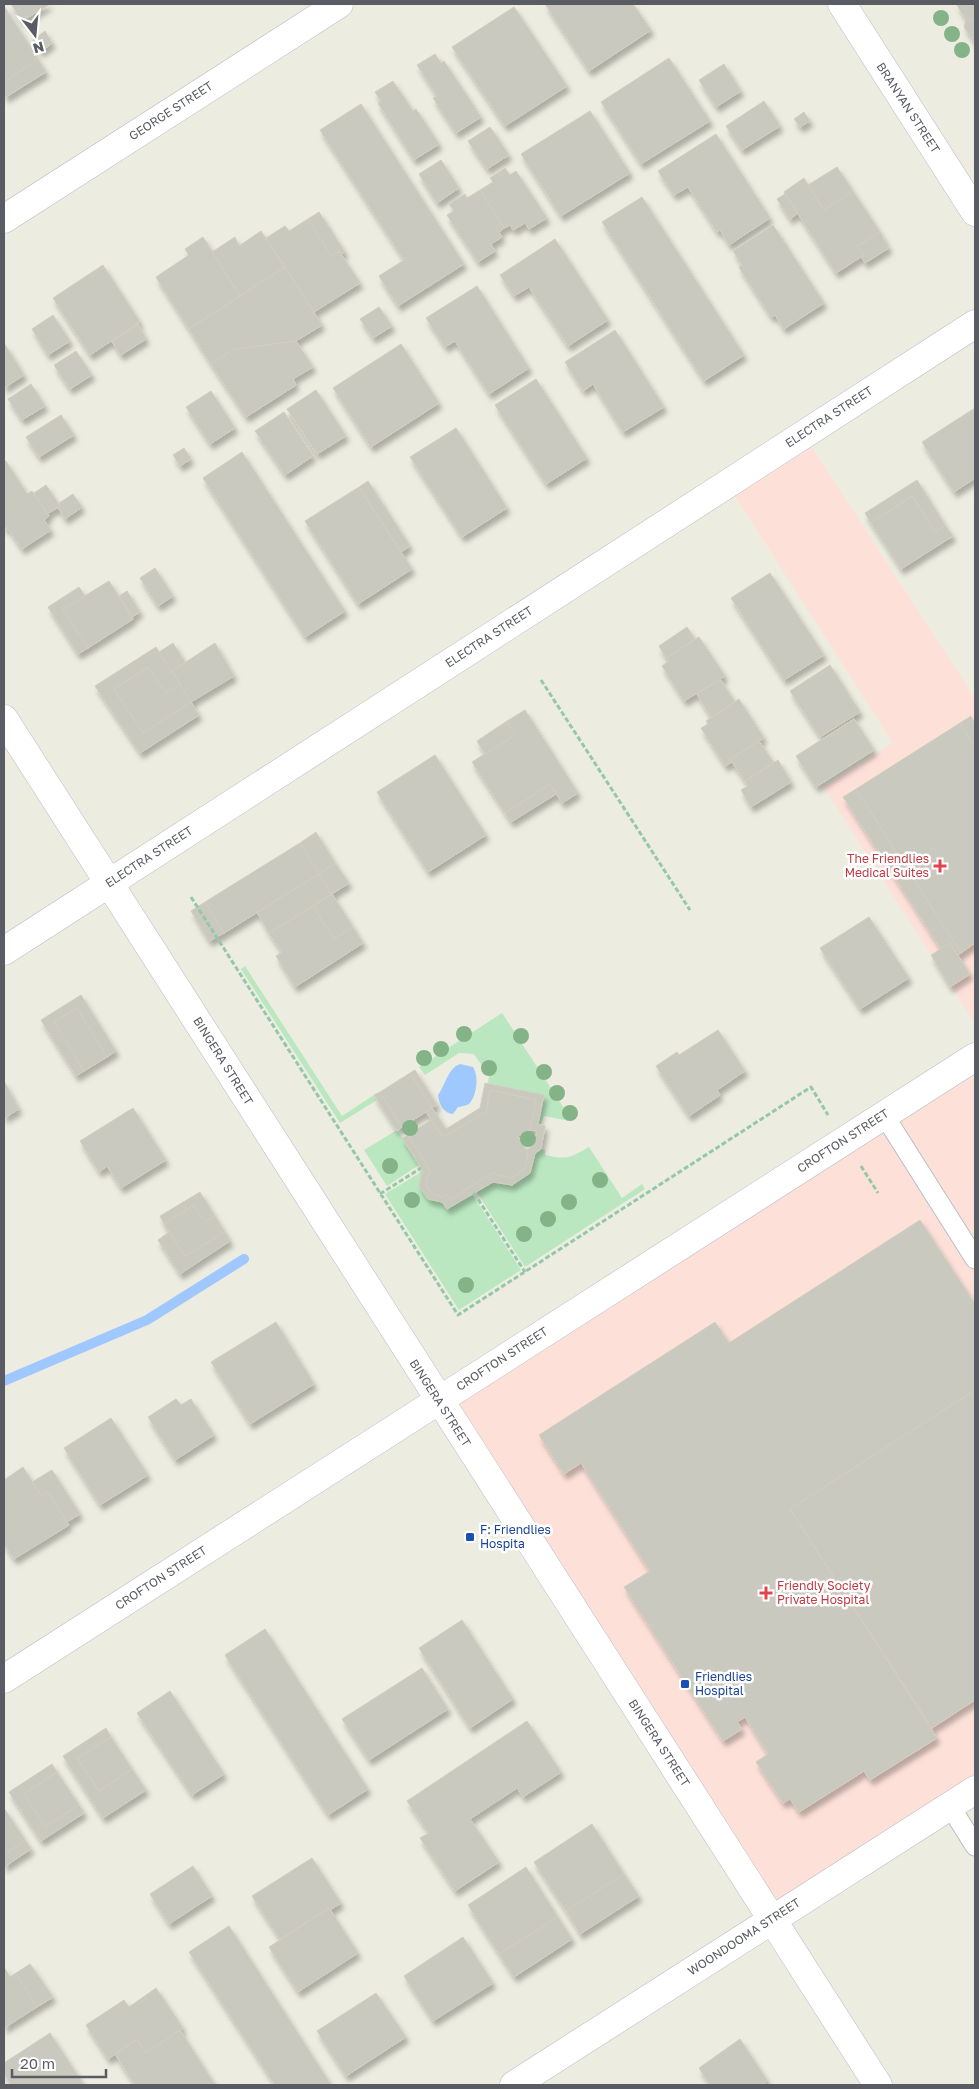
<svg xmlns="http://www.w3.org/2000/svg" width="979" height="2089" font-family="'Golos Text',sans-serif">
	<defs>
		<filter id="shadow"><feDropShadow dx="3" dy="5.5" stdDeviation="2.5" flood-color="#0004"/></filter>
	</defs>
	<rect width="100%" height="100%" fill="#edece0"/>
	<path fill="#fde1d9" d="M802,432L975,698V1024L824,787L893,743L726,482Z
		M975,1053V1786L768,1918L432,1399Z"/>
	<path fill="#bae7c0" d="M245,966L342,1116L374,1095L377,1100L340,1123L241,969Z
		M502,1013L569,1116L564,1120L544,1116L541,1124H538L543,1095L488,1083L489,1076L474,1054L459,1053L425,1075L419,1067Z
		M397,1130L419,1165L387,1186L364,1150Z
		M589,1147L622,1198L642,1184L645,1189L525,1267L476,1191L493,1182L512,1185L530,1173L535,1153L541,1149L545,1150V1155C567,1160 570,1158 589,1147Z
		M423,1171L419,1186L428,1199L442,1202L472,1194L521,1270L459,1310L385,1194Z"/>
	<path fill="#9ec8ff" d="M460,1064L473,1067C479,1076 477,1094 470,1103C467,1106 462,1106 458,1107L453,1114C444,1114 439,1104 438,1095C446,1084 448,1068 460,1064Z"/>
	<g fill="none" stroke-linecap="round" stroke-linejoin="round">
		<path stroke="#9ec8ff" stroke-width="10" d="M4,1381L147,1320L244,1259"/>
	</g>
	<path fill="#cac9bf" stroke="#d2cebe" filter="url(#shadow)" d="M11,4H50L22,21Z
		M545,4H633L651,30L589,71Z
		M958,4H975V21L966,20L957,5Z
		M4,6L38,59L4,82Z
		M514,7L567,86L505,126L452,47Z
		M966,20L975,21V43L964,27Z
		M45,31L52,43L41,52L33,40Z
		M435,54L441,63L444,61L481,117L456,133L433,98L437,96L417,65Z
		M669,58L710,121L641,164L601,102Z
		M38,59L46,72L6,97L4,94V82Z
		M724,64L741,91L716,107L699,80Z
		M393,81L413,111L416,109L439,144L414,160L378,103L381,101L375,92Z
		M764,101L780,126L742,150L726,126Z
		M361,104L464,264L398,306L379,276L404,260L320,130Z
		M590,111L630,173L561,216L521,154Z
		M804,112L810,121L800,127L794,119Z
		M490,127L509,155L487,169L468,141Z
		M716,134L770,218L729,245L720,230L717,232L688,187L674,195L658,171Z
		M441,160L459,188L437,203L419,174Z
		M837,167L853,191L824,210L808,185Z
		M505,168L510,175L516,171L547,218L529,229L525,223L513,230L510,225L504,228L480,190L493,182L490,178Z
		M804,178L824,210L853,191L880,232L858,246L864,255L836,273L784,192Z
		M480,190L504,228L499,232L502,237L491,244L495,251L478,262L447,215L454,211L449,204L465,194L467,198Z
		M785,194L798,213L790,219L777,199Z
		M642,197L744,355L704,381L602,222Z
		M319,212L345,252L341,254L339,251L331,256L308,219Z
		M308,219L331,256L339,251L360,283L314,312L266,238L285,226L289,231Z
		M773,225L824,303L784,329L775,315L771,317L739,267L742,265L733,251Z
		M261,231L285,267L240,296L212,252L235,237L239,246Z
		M880,232L889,248L865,263L861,256L864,255L857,246Z
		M203,237L240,296L189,329L156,277L189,255L185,249Z
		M555,239L608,320L568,346L529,287L514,296L500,275Z
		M103,265L140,322L90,355L53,298Z
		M285,267L322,325L296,341L234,349L211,364L189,329Z
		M477,286L529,368L489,394L455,341L445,347L426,318Z
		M379,307L392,326L373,338L360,319Z
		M53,315L70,341L48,355L32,329Z
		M138,324L146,339L121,355L112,342Z
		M615,330L664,407L623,432L593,384L583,391L565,362Z
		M296,341L313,367L293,379L296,385L246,417L211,364L234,349Z
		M4,343L24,375L4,388Z
		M401,344L439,403L371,447L333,388Z
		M76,351L92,375L70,389L54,365Z
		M536,379L587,458L546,484L495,405Z
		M31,384L45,406L22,420L8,399Z
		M316,390L346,436L317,454L287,409Z
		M211,391L235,428L210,444L186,407Z
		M975,408V478L954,492L922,442Z
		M284,412L313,456L285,475L255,431Z
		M61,415L74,435L39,457L26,437Z
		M456,428L507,508L462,537L410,457Z
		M184,448L191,459L180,466L173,455Z
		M242,452L345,611L305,637L203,478Z
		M6,461L27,494L32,491L49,516L44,520L51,530L22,549L7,527L4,529V463Z
		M917,480L945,525L935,532L912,496L871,523L865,513Z
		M368,481L410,546L401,552L359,487Z
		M46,485L60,506L47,514L34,493Z
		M359,487L412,569L358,604L305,521Z
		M73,494L82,507L65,519L58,507L60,506L59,503Z
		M912,496L935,532L945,525L953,536L901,569L871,523Z
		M155,568L173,596L158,606L140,578Z
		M770,573L824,655L784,680L731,598Z
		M109,581L133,619L88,648L63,609Z
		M79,587L85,596L63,609L88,648L78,654L48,607Z
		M127,591L140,612L132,617L119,596Z
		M687,627L695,639L666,658L659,646Z
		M699,637L725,676L684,701L662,666L669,661L666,658Z
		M173,643L185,662L172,671L159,652Z
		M215,643L234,676L191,702L172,671Z
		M156,647L180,684L166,693L148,667L114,689L143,733L191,702L199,715L140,753L95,686Z
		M830,665L860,712L820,737L790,691Z
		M148,667L166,693L180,684L191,702L143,733L114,689Z
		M720,679L735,702L711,718L697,694Z
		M739,699L764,738L730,759L732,762L725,766L701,728L708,724L706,721Z
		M525,710L578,793L562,803L550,784L505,813L472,762L515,735L507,721Z
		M971,716L975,724V747L960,723Z
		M854,719L874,750L816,787L796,756Z
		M507,721L515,735L485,754L477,741Z
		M960,723L975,747V943L961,953L856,789Z
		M759,741L774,763L745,781L730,759Z
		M435,755L486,835L428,872L377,792Z
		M778,760L791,782L751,807L741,790L748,786L745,781Z
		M550,784L556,794L511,822L505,813Z
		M856,789L961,953L957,955L950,943L941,949L843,797Z
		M316,832L335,863L319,874L300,843Z
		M300,843L319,874L224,933L205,902Z
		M335,863L349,883L332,894L319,874Z
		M319,874L332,894L269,933L257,912Z
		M332,894L353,927L334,939L313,906Z
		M205,902L224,933L209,941L191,911Z
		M313,906L334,939L353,927L363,943L295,987L276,956L282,952L269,933Z
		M869,917L909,978L860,1009L820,948Z
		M950,943L970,974L950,987L931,955Z
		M81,995L116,1051L107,1057L77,1008L54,1022L84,1071L76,1076L41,1020Z
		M77,1008L107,1057L84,1071L54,1022Z
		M718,1030L745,1071L717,1090L720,1095L689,1116L656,1066L677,1052L679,1055Z
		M415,1070L437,1105L432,1108L410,1073Z
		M410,1073L432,1108L402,1127L380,1092Z
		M4,1081L19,1109L4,1118Z
		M485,1083L544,1095L538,1124L545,1126L541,1149L535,1153L530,1173L512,1185L493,1182L447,1209L442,1202L428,1199L419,1186L423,1171L402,1138L408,1135L431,1172L428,1174L426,1185L432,1194L443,1197L446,1194L450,1199L494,1172L496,1175L512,1178L525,1169L528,1154L526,1150L534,1145L537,1131L530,1130L536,1100L490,1090L486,1112L443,1137L426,1112L432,1108L446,1129L480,1108Z
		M490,1090L536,1100L530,1130L518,1136L528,1154L525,1169L512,1178L496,1175L494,1172L450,1199L446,1194L443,1197L432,1194L426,1185L428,1174L431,1172L408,1135L431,1120L443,1137L486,1112Z
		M380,1092L402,1127L397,1131L374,1095Z
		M133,1108L166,1160L121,1188L107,1166L99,1172L80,1141Z
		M200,1192L215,1216L205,1222L194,1205L164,1224L160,1216Z
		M194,1205L205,1222L215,1216L225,1232L185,1256L164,1224Z
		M920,1220L975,1304V1390L790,1509L937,1738L870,1780L864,1771L799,1812L790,1799L783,1803L756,1762L768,1754L745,1717L737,1722L742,1729L723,1741L624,1587L650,1571L581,1463L564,1474L539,1435L715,1322L729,1343Z
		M169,1232L185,1256L225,1232L230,1241L180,1274L158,1240Z
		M276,1322L314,1384L250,1424L211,1362Z
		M975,1390V1700L932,1728L790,1509Z
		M176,1399L181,1405L191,1399L214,1435L175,1460L148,1417Z
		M111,1418L148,1475L100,1505L64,1448Z
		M23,1467L42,1497L48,1492L69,1525L14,1559L4,1544V1480Z
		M52,1470L80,1514L67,1522L48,1492L42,1497L32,1482Z
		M462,1620L513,1699L470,1728L419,1648Z
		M265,1629L368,1789L328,1815L225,1655Z
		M422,1668L448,1709L369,1760L342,1719Z
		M170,1691L224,1774L192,1795L137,1713Z
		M527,1721L561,1772L523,1797L517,1788L470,1819L499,1862L455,1891L420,1838L429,1833L407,1801Z
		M106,1728L111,1737L77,1758L99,1791L132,1769L146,1790L103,1818L63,1756Z
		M111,1737L132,1769L99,1791L77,1758Z
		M52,1764L57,1772L24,1794L45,1827L79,1805L84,1813L41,1841L9,1792Z
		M57,1772L79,1805L45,1827L24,1794Z
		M4,1808L25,1840L4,1855Z
		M592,1824L624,1874L566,1911L534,1862Z
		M25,1840L31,1849L4,1867V1855Z
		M312,1858L341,1903L330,1910L329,1908L280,1939L252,1896Z
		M193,1866L212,1896L169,1924L150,1894Z
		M526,1867L558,1917L499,1954L468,1905Z
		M624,1874L639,1896L580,1934L566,1911Z
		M329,1908L358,1953L298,1992L269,1947Z
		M558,1917L572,1939L514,1977L499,1954Z
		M229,1926L331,2085H275L189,1952Z
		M463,1937L493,1983L433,2021L404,1976Z
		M30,1964L53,1997L37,2007L16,1973Z
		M4,1967L10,1977L16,1973L37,2007L4,2028Z
		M156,1988L183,2028L146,2053L137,2039L108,2059L86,2025L124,2000L129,2007Z
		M376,1993L406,2037L346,2076L317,2031Z
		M180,2030L215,2085H135L115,2054L137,2039L146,2053Z
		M50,2033L84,2085H11L4,2073V2063Z
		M740,2039L767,2080L764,2082L766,2085H710L699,2068Z"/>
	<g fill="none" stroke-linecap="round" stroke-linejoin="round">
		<defs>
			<path id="lane" d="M884,1115L975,1259
				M950,1806L975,1846"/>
			<path id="street" d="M4,219L339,4
				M4,719L878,2085
				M4,951L975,324
				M4,1679L975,1057
				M514,2085L975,1790"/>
			<path id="secondary" d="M842,4L975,212"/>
		</defs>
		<use href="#lane" stroke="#bbbcc3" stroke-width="21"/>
		<use href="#street" stroke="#bbbcc3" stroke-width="29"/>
		<use href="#secondary" stroke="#bbbdc5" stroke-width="29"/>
		<path stroke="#93c8a9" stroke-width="3" stroke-dasharray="5 2.5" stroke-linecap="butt" d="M541,680L690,910
			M191,897L458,1315L811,1087L828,1115
			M861,1166L878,1193
			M474,1193L525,1272
			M380,1194L421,1168"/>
		<use href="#lane" stroke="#fff" stroke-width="19"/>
		<use href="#street" stroke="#fff" stroke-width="28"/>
		<use href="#secondary" stroke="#fff" stroke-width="28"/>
	</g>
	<g fill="#84b387">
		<circle cx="941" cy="18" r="8"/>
		<circle cx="952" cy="34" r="8"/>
		<circle cx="962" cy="50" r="8"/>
		<circle cx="464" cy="1034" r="8"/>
		<circle cx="521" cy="1036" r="8"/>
		<circle cx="441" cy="1049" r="8"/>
		<circle cx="424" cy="1058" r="8"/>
		<circle cx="489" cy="1068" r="8"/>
		<circle cx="544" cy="1072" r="8"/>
		<circle cx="557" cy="1093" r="8"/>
		<circle cx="570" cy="1113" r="8"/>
		<circle cx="410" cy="1128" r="8"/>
		<circle cx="528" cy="1139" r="8"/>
		<circle cx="390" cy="1166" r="8"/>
		<circle cx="600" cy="1180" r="8"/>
		<circle cx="412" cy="1200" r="8"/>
		<circle cx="569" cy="1202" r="8"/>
		<circle cx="548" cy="1219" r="8"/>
		<circle cx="524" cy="1234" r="8"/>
		<circle cx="466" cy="1285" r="8"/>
	</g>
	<g fill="#e0444e" stroke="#fff" stroke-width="2">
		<path d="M937.5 858.5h5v5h5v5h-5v5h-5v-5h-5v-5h5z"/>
		<path d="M763.5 1585.5h5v5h5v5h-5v5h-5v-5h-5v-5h5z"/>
	</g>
	<g fill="#1a4fb4" stroke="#fff" stroke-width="2">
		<rect x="465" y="1532" width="10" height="10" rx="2.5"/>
		<rect x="680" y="1679" width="10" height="10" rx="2.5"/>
	</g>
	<g text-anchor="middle" stroke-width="5" stroke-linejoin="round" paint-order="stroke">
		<g font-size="12" fill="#595c62" stroke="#fff">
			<text transform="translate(908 108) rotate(57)" y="4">BRANYAN STREET</text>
			<text transform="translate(171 111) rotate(-33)" y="4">GEORGE STREET</text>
			<text transform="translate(829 417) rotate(-33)" y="4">ELECTRA STREET</text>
			<text transform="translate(489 637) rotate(-33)" y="4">ELECTRA STREET</text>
			<text transform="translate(149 857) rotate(-33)" y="4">ELECTRA STREET</text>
			<text transform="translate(223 1061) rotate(58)" y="4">BINGERA STREET</text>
			<text transform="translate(843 1141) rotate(-33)" y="4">CROFTON STREET</text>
			<text transform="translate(502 1359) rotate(-33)" y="4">CROFTON STREET</text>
			<text transform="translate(440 1403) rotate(57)" y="4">BINGERA STREET</text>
			<text transform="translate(161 1578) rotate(-33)" y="4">CROFTON STREET</text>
			<text transform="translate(659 1743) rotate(57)" y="4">BINGERA STREET</text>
			<text transform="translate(744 1937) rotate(-33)" y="4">WOONDOOMA STREET</text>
		</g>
		<g font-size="12" fill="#be3a42" stroke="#fff" text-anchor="end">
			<text x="929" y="863">The Friendlies<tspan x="929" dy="14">Medical Suites</tspan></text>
			<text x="777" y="1590" text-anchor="start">Friendly Society<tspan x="777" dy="14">Private Hospital</tspan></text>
		</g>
		<g font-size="12" fill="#164399" stroke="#fff" text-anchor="start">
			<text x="480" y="1534">F: Friendlies<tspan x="480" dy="14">Hospita</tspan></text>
			<text x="695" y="1681">Friendlies<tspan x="695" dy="14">Hospital</tspan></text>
		</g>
	</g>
	<rect width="979" height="2089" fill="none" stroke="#595c62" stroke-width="10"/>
	<g transform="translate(35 35) rotate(164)" stroke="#ffffff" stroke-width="4" paint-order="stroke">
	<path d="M0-4L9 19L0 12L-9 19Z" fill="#595c62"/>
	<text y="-8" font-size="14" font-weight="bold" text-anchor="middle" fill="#595c62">N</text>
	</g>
	<path d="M12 2069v8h94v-8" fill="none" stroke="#595c62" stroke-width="2.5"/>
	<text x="20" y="2069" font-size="15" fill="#595c62" stroke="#ffffff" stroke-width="4" paint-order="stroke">20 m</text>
</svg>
